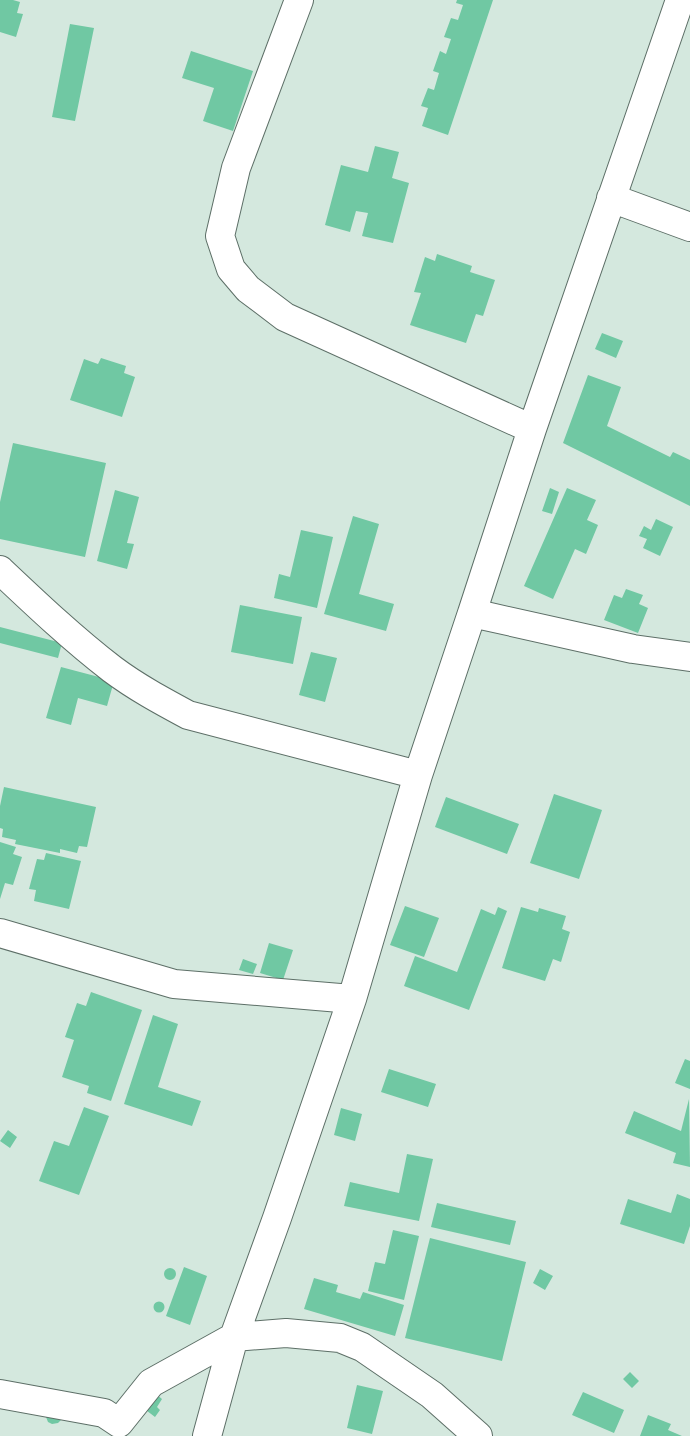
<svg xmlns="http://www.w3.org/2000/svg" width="690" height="1436" font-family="Barlow,sans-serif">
	<rect width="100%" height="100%" fill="#d4e8de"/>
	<path fill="#70c8a3" d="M0,0H13L20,2L17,13L23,14L16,37L0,32Z
		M457,0H493L448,135L422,126L428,108L421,106L428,88L434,90L439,73L433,71L440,51L446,54L451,39L444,37L451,18L458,20L463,5L456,3Z
		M70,24L94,28L75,121L52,117Z
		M191,51L253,71L233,131L203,121L214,88L182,78Z
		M375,146L399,152L392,178L409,183L393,243L362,236L368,213L356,211L350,232L325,225L341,165L368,172Z
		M437,254L472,266L470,272L495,280L483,316L476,314L466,343L410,325L421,293L414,292L425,257L435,261Z
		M602,333L623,341L616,358L595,349Z
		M101,358L126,366L124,373L135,377L122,417L70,400L84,359L98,364Z
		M588,375L621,387L607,426L670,457L673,452L690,460V506L563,443Z
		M13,443L106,463L85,557L0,539V502Z
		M550,488L559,492L552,514L542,511Z
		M567,488L596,500L587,520L598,525L586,554L575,549L553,599L524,586Z
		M115,490L139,497L127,543L134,544L127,569L97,561Z
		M353,516L379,524L359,594L394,604L386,631L324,614Z
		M656,519L673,527L660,556L643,548L647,539L639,536L644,526L651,530Z
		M301,530L333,537L317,608L274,598L279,574L290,577Z
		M626,589L643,595L639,604L648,608L638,633L604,620L614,595L622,598Z
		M240,605L302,617L293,664L231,652Z
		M0,627L62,643L58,658L0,643Z
		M311,652L337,658L325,702L299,695Z
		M61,667L114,681L107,706L78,698L71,725L46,718Z
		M4,787L96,807L87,847L79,846L77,853L60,849V853L15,844L16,840L2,837L3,829L0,828V806Z
		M554,794L602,810L579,879L530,863Z
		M446,797L519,824L507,854L435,827Z
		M0,842L16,847L13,854L22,857L13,885L5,883L0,899Z
		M46,853L81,861L69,909L34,901L36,890L29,889L37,859L44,860Z
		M405,906L439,918L424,957L390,945Z
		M498,907L507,911L469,1010L404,986L415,956L457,972L481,909L495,915Z
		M521,907L538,912L539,908L566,916L562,929L570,932L561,962L553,959L545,981L502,968Z
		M269,943L293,950L283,980L260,973Z
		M243,959L257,964L253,974L239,970Z
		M91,992L142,1010L111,1101L87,1093L89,1086L62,1077L74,1040L65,1037L77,1003L86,1006Z
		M153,1015L178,1024L158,1087L201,1101L192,1126L124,1104Z
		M685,1059L690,1061V1089L675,1083Z
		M389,1069L436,1084L428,1107L381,1092Z
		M689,1099L690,1167L673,1163L676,1153L625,1133L634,1111L681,1131Z
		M84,1107L109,1116L79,1195L39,1181L54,1141L69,1146Z
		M341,1108L362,1114L355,1141L334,1135Z
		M8,1130L17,1137L10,1148L0,1141Z
		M407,1154L433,1159L419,1221L344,1206L350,1182L399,1193Z
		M677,1194L690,1199V1226L684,1244L620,1224L628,1199L671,1213Z
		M437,1203L516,1221L510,1245L431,1227Z
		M393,1230L419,1236L404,1300L368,1291L375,1262L385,1264Z
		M430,1238L526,1262L502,1361L405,1338Z
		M184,1267L207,1276L190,1325L166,1316Z
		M164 1274a6 6 0 1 1 12 0a6 6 0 1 1-12 0Z
		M540,1269L553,1276L545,1290L533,1283Z
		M314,1278L338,1285L336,1292L360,1299L363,1292L404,1305L395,1336L304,1309Z
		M153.5 1307a5.5 5.5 0 1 1 11 0a5.5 5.5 0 1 1-11 0Z
		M630,1372L639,1381L632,1388L623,1379Z
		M357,1385L383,1391L372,1434L347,1428Z
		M150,1389L162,1399L157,1407L160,1410L155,1417L138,1404Z
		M583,1392L624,1410L614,1433L572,1415Z
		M46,1411L62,1419L58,1423L52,1424L48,1422L46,1417Z
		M648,1415L671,1424L668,1430L682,1436H640Z"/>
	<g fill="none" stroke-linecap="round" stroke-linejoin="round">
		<defs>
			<path id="street" d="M299,0L236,168L220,236L231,269L248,289L285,317L532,429
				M611,198L690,227
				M0,570C36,604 73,639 112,669C136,687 162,701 188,715L418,775
				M472,613L532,429L680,0
				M0,933L174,984L352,999
				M0,1394L104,1413L119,1423L151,1383L234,1337L286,1333L340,1338L362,1347L432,1395L478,1436
				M207,1436L234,1337L277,1218L352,999L418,775L472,613L633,649L690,657"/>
		</defs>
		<use href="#street" stroke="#5d6f67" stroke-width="30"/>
		<use href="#street" stroke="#fff" stroke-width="28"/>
	</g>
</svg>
